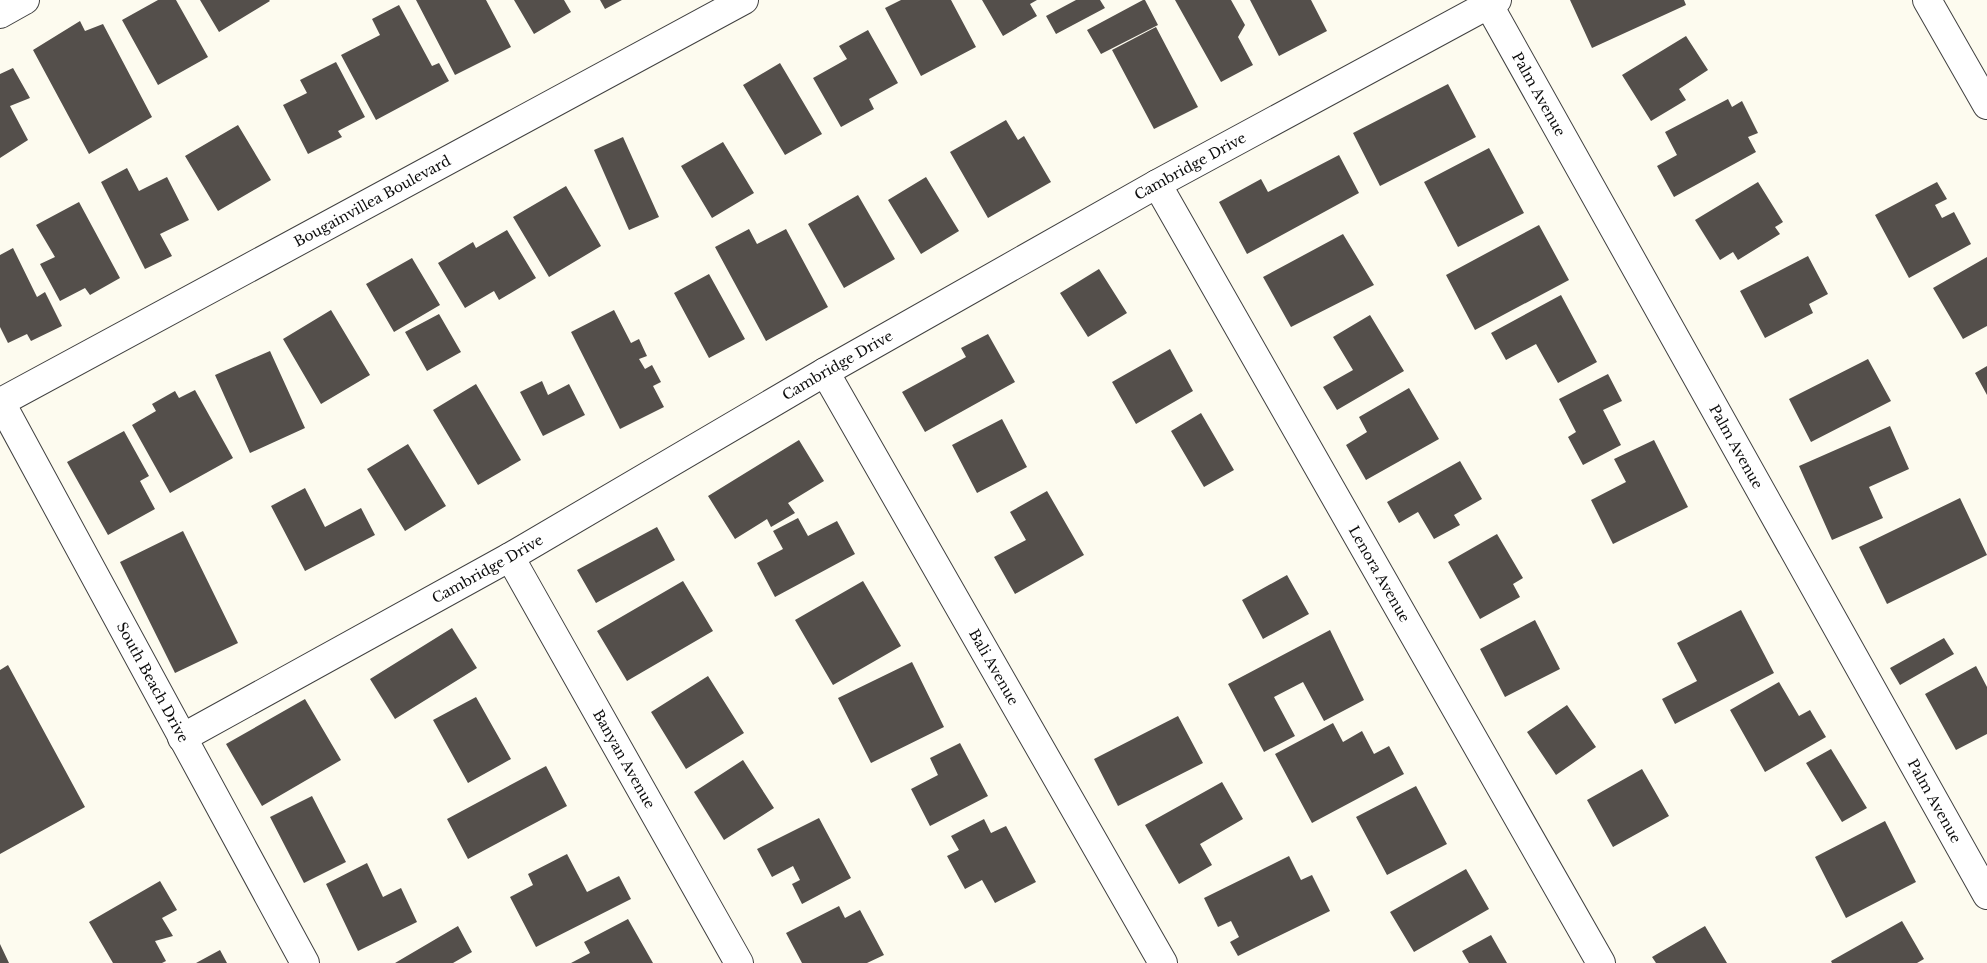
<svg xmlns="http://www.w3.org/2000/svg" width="1987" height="963" font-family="'Libre Baskerville',serif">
	<rect width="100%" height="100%" fill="#fdfbef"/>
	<path fill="#544f4b" d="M158,0H176L208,57L158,85L122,20Z
		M200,0H269L270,1L219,32Z
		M416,0H486L511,47L455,75Z
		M514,0H564L571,12L534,34Z
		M600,0H622L605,9Z
		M901,0H951L976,47L921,76L885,8Z
		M982,0H1037L1030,4L1037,16L1003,36Z
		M1076,0H1100L1105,8L1056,34L1046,16Z
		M1143,0H1145L1158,25L1101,54L1087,30Z
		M1175,0H1231L1245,25L1238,37L1253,65L1221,82Z
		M1250,0H1311L1327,31L1279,56Z
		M1570,0H1684L1686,5L1592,48Z
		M399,5L432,66L439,63L449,81L376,120L341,55L380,35L372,19Z
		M80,21L85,31L103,24L152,117L89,154L33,50Z
		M1156,27L1198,107L1154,129L1112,50Z
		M868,30L898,83L869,99L874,109L841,127L813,78L847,59L839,46Z
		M1686,36L1708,70L1679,89L1686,100L1651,121L1622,75Z
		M336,62L365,117L338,131L342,137L308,154L283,105L307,93L300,80Z
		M780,63L822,134L785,155L743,85Z
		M13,68L30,98L10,106L28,140L0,158V74Z
		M1448,84L1476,137L1380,186L1353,133Z
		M1728,99L1732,107L1742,101L1758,133L1748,137L1756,152L1674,197L1657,166L1677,155L1665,132Z
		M1006,120L1018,140L1024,136L1051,182L988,218L950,152Z
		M238,125L271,180L218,211L185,156Z
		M623,137L659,217L629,230L594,150Z
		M723,142L754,193L712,218L681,166Z
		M1489,148L1524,213L1458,247L1424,182Z
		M1339,155L1359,193L1247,254L1219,202L1261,179L1268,192Z
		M127,168L139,191L167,177L189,220L160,234L172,256L145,269L101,182Z
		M926,177L959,231L921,254L888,200Z
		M1758,182L1783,222L1775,227L1780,234L1738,260L1733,252L1720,260L1695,220Z
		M1937,182L1947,199L1935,205L1942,218L1954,212L1971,244L1909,278L1875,215Z
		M566,186L601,246L549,277L513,217Z
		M858,195L895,259L844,288L808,224Z
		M79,202L120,278L90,295L85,288L60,301L40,264L55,257L36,225Z
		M1539,225L1569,280L1475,330L1446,275Z
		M749,229L757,244L786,229L828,307L766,341L715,247Z
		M507,230L536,278L499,300L494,291L465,308L438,263L473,242L476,248Z
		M1343,234L1374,285L1291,327L1263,277Z
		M13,248L37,297L45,292L62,326L31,341L27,334L8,343L0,327V255Z
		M1808,256L1828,294L1809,304L1813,313L1765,338L1740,291Z
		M1987,257V326L1963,339L1933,288Z
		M412,258L440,305L394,332L366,284Z
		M1099,269L1127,313L1088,337L1060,293Z
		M709,274L745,339L709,358L674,293Z
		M1561,295L1597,362L1558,383L1536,344L1506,360L1491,333Z
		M331,310L370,375L321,404L283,339Z
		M614,310L631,343L639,339L647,356L639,359L645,369L652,365L661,382L653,386L664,407L620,429L571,332Z
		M439,314L461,352L427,371L405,332Z
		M1370,315L1404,371L1337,410L1323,387L1353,370L1333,337Z
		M988,334L1015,382L925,432L902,392L966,357L961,348Z
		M1170,349L1193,391L1136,424L1112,382Z
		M270,351L305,428L250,453L215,375Z
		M1868,359L1891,401L1811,442L1789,399Z
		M1987,366V395L1975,373Z
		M1608,374L1622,401L1603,410L1621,445L1583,465L1568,437L1576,432L1559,399Z
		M542,381L548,395L569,384L585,415L543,436L520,392Z
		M476,384L521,460L478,485L433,410Z
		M1409,388L1439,439L1366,480L1346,445L1367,432L1359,417Z
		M195,390L233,458L170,493L132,425L156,411L152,404L175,391L179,398Z
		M1201,413L1234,470L1204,487L1171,431Z
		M1002,419L1027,467L977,493L952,445Z
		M1890,426L1909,469L1869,487L1883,518L1832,540L1799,466Z
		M124,431L149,476L140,481L155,509L108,535L67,462Z
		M799,440L824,481L788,503L795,513L771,527L767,519L735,539L708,496Z
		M1654,440L1688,507L1613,544L1591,500L1626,482L1614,459Z
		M408,444L446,506L405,531L367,469Z
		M1460,461L1482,499L1454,515L1460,525L1434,539L1418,512L1399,523L1387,502Z
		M305,488L325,527L361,508L375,535L305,571L271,506Z
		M1047,491L1084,555L1015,594L994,557L1026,540L1010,512Z
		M1960,498L1987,555L1887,604L1859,547Z
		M798,518L808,536L837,521L855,554L775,597L757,563L783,549L773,531Z
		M657,527L675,560L596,603L577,570Z
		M183,531L238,643L175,673L120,562Z
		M1497,534L1523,578L1513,584L1520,597L1480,619L1448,562Z
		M1287,575L1309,614L1263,639L1242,600Z
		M683,581L713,631L627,681L597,631Z
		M863,581L901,646L833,685L795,620Z
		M1741,610L1774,673L1675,724L1662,699L1697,681L1677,643Z
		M1535,620L1560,669L1505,697L1480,649Z
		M452,628L477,668L395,719L370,679Z
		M1330,630L1364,700L1324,721L1303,682L1274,697L1295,736L1264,752L1228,684Z
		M1944,638L1954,654L1900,685L1890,668Z
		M912,662L944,727L871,763L838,698Z
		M8,665L85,807L0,854V670Z
		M1976,666L1987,687V734L1956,750L1925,694Z
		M708,676L744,733L686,769L651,712Z
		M1779,682L1799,716L1810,710L1826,737L1765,772L1730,710Z
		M476,697L511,759L468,783L433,720Z
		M305,699L341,760L262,806L226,744Z
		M1567,705L1596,747L1556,775L1527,732Z
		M1178,716L1203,763L1118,806L1094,759Z
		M1333,723L1343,742L1362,731L1374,754L1389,746L1404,774L1312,823L1275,754Z
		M960,743L988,796L930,826L911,789L938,775L930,758Z
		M1831,749L1867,808L1842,822L1806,763Z
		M743,760L774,808L724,840L694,792Z
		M546,766L567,806L468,859L447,819Z
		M1642,769L1669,816L1613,847L1587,800Z
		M1222,782L1243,819L1200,844L1212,865L1179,884L1145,825Z
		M1416,786L1447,844L1387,875L1356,817Z
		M312,796L346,862L304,883L270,817Z
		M819,818L851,878L802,904L792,884L800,880L793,866L772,877L757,849Z
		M984,819L991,833L1006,826L1036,882L995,903L982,880L965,889L947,856L959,850L951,836Z
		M1885,821L1916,882L1846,918L1815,857Z
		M567,854L587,892L619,876L631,899L536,947L510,897L533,885L528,874Z
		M1289,856L1301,880L1312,875L1330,911L1238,956L1230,942L1239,937L1231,921L1218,927L1204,898Z
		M367,863L383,897L401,888L417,922L358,951L326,884Z
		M1466,869L1489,909L1414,952L1390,912Z
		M160,881L177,910L162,918L173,936L155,941L166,961L162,963H113L89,922Z
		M839,906L845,918L860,910L884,955L867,963H802L786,933Z
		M628,919L653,963H571L590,953L584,942Z
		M1902,921L1924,959L1917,963H1832L1831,961Z
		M458,926L472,952L453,963H395Z
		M1705,926L1727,963H1656L1652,957Z
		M1491,935L1507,963H1469L1462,951Z
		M0,944L9,963H0Z
		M220,950L227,963H196Z"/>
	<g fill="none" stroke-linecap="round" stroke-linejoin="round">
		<defs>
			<g id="minor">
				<path id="s1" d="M1486,0L1987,895"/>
				<path d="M1927,0L1987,105"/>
				<path d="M0,14L25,0"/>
				<path id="s2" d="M1157,184L1601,963"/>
				<path id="s3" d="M825,372L1163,963"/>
				<path id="s4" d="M0,401L305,963"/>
				<path id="s5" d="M1,402L744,0"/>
				<path id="s6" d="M510,557L739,963"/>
				<path id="s7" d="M182,738L510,557L825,372L1157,184L1497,0"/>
			</g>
		</defs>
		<use href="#minor" stroke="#404040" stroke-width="30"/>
		<use href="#minor" stroke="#fff" stroke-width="28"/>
	</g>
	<g text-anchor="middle" stroke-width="5" stroke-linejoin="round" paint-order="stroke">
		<g font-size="14" fill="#0d0d0d" stroke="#fff">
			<text dy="5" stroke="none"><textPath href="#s1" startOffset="108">Palm Avenue</textPath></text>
			<text dy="5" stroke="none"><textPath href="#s7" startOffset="1159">Cambridge Drive</textPath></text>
			<text dy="5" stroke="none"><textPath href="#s5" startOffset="422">Bougainvillea Boulevard</textPath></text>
			<text dy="5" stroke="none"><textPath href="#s7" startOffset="754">Cambridge Drive</textPath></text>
			<text dy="5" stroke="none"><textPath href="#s1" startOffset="512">Palm Avenue</textPath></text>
			<text dy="5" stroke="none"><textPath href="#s7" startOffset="349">Cambridge Drive</textPath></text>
			<text dy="5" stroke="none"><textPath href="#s2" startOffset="449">Lenora Avenue</textPath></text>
			<text dy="5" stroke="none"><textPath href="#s3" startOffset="340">Bali Avenue</textPath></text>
			<text dy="5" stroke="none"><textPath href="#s4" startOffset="320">South Beach Drive</textPath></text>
			<text dy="5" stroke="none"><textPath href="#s6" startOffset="232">Banyan Avenue</textPath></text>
			<text dy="5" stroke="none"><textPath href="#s1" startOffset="918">Palm Avenue</textPath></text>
		</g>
	</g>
</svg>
